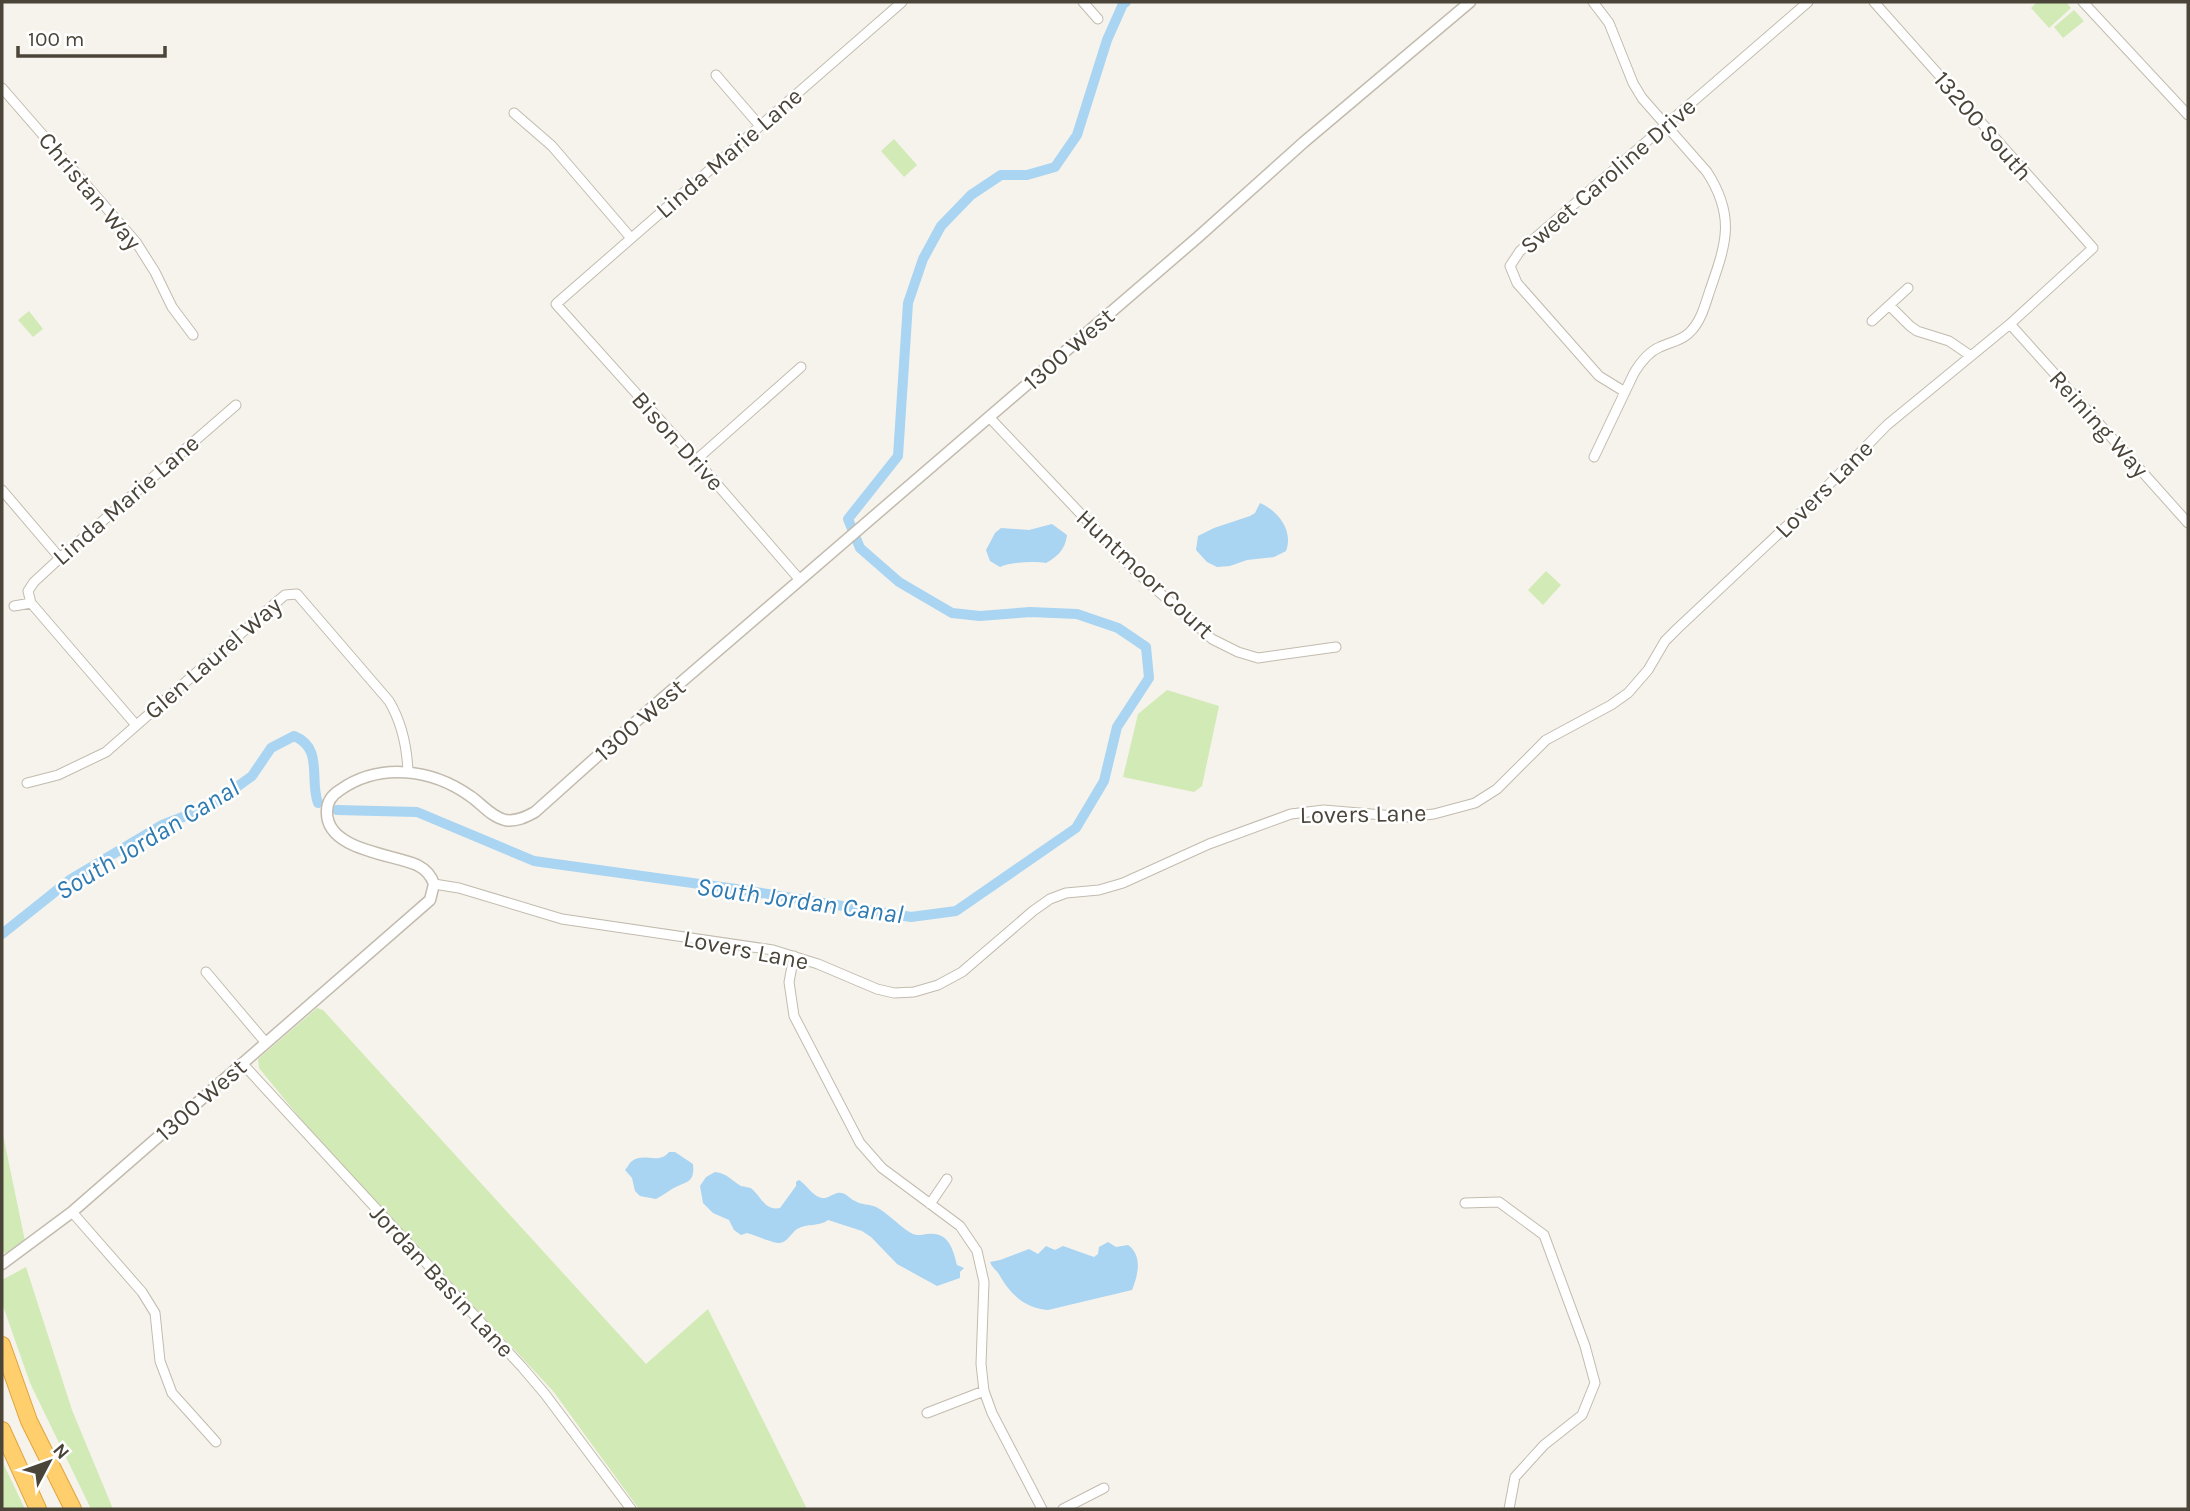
<svg xmlns="http://www.w3.org/2000/svg" width="2190" height="1511" font-family="Karla,sans-serif">
	<rect width="100%" height="100%" fill="#f6f3ec"/>
	<path fill="#d2eab5" d="M2037,2H2066L2071,8L2049,28L2031,8Z
		M2074,10L2084,21L2063,38L2054,27Z
		M894,139L917,165L904,177L881,151Z
		M29,311L43,329L33,337L18,320Z
		M1546,571L1561,585L1543,605L1528,590Z
		M1167,690L1219,706L1202,786L1194,792L1123,777L1138,714Z
		M317,1008L323,1010L646,1364L708,1309L807,1509H639L553,1391L313,1134L259,1068L258,1059Z
		M2,1130L25,1241L7,1254L2,1251Z
		M26,1267L72,1410L113,1509H91L30,1383L2,1303V1280Z
		M2,1460L3,1463L25,1509H2Z"/>
	<path fill="#a9d4f2" d="M1260,503C1277,510 1294,530 1286,551L1274,557L1247,560L1230,566L1217,567L1207,562L1196,550L1198,536L1214,528L1250,516L1255,513Z
		M1052,524L1067,535C1065,550 1058,556 1046,563C1034,561 1011,562 1000,567L990,561L986,550L995,533L1001,528L1029,530Z
		M669,1152H675L693,1164C695,1184 686,1181 672,1189C667,1192 662,1196 656,1199L640,1196L635,1191L632,1178L625,1170C628,1167 629,1163 632,1161C644,1152 659,1165 669,1152Z
		M715,1172C727,1173 732,1181 741,1186C744,1187 750,1187 752,1189C762,1198 765,1211 780,1208L796,1186V1182L799,1180C807,1185 814,1199 825,1198C831,1197 835,1192 841,1193C846,1193 850,1199 855,1201C861,1205 869,1204 876,1207C889,1214 899,1226 911,1233C916,1236 921,1235 927,1234C948,1231 953,1248 957,1265L964,1268L960,1272V1278L937,1286L897,1264L871,1237L862,1231L828,1220C819,1227 807,1223 797,1229C791,1233 787,1243 779,1243C772,1243 755,1235 747,1233L741,1235L734,1230L729,1220L713,1213L703,1203L700,1186L706,1177Z
		M1108,1242L1116,1247L1128,1245C1143,1256 1138,1275 1132,1290L1048,1310C1025,1308 1011,1295 1000,1276C997,1270 992,1268 990,1262L1000,1260L1029,1249L1038,1254L1046,1246L1055,1250L1063,1246L1094,1257L1098,1254L1099,1247Z"/>
	<g fill="none" stroke-linecap="round" stroke-linejoin="round">
		<path stroke="#a9d4f2" stroke-width="10" d="M337,810L417,812L534,861L743,890L911,917L956,911L1076,828L1104,781L1117,727L1149,678L1146,647L1118,628L1077,614L1030,612L980,616L952,613L899,582L860,548L848,519L898,456L908,303L923,259L941,226L971,195L1001,175H1027L1055,167L1077,135L1107,40L1123,4L1126,2
			M2,934L71,879L162,825L209,807L252,776L271,748L294,736C324,748 309,780 318,803"/>
		<defs>
			<path id="minor" d="M1083,2L1098,19
				M1593,2L1609,23L1633,83L1642,98L1707,172C1736,217 1726,244 1710,290C1705,305 1701,322 1689,333C1681,341 1670,342 1660,347C1648,352 1640,363 1634,373L1594,457
				M2083,2L2188,115
				M716,75L760,126
				M2,88L136,242L155,272L172,307L193,335
				M514,113L552,146L631,238
				M1890,306L1910,326L1917,331L1949,341L1971,356
				M1872,321L1908,288
				M2010,324L2188,523
				M1625,392L1599,376L1517,283L1510,266L1520,251L1808,2
				M989,417L1133,569L1212,639L1238,652L1258,658L1336,647
				M696,460L801,367
				M2,490L60,558
				M800,580L696,460L556,304L902,2
				M14,606L31,603
				M136,725L31,603L28,591L34,582L60,558L236,405
				M27,783L58,775L106,752L279,600L285,595L297,594L389,701C402,723 407,746 408,772
				M434,884L459,888L562,919L773,950L818,964L877,989L894,993L914,992L938,985L962,972L1033,911L1050,899L1066,893L1099,890L1123,883L1209,844L1291,814L1324,810L1406,817L1434,814L1475,803L1497,789L1546,740L1611,705L1628,693L1648,670L1665,641L1678,628L1807,507L1887,425L2010,324L2093,248L1874,2
				M794,956L789,982L794,1016L860,1143L882,1168L960,1226L977,1251L984,1282L981,1364L984,1391L992,1413L1042,1509
				M206,972L266,1043
				M242,1063L522,1367L545,1394L631,1509
				M1465,1203L1499,1202L1544,1235L1585,1346L1595,1383L1582,1415L1544,1445L1515,1477L1509,1509
				M930,1204L947,1179
				M72,1212L142,1292L155,1313L160,1361L172,1393L216,1442
				M927,1413L984,1391
				M1063,1509L1104,1488"/>
			<path id="tertiary" d="M2,1264L72,1212L430,900L434,884C431,875 425,869 417,865C392,854 325,850 327,811C327,802 332,795 340,790C380,762 432,769 470,796C481,803 491,817 505,820C516,822 526,817 535,812L650,709L1197,238L1304,142L1470,2"/>
			<path id="motorway" d="M2,1345L29,1421L73,1509
				M2,1430L38,1509"/>
		</defs>
		<use href="#minor" stroke="#c2bbae" stroke-width="11"/>
		<use href="#tertiary" stroke="#c2bbae" stroke-width="13"/>
		<use href="#motorway" stroke="#e0a43c" stroke-width="18"/>
		<use href="#minor" stroke="#fff" stroke-width="9"/>
		<use href="#tertiary" stroke="#fff" stroke-width="10"/>
		<use href="#motorway" stroke="#ffcf6e" stroke-width="16"/>
	</g>
	<g text-anchor="middle" stroke-width="5" stroke-linejoin="round" paint-order="stroke">
		<g font-size="24" fill="#4b4439" stroke="#fff">
			<text transform="translate(1983 126) rotate(49)" y="8">13200 South</text>
			<text transform="translate(729 153) rotate(-41)" y="8">Linda Marie Lane</text>
			<text transform="translate(1608 176) rotate(-41)" y="8">Sweet Caroline Drive</text>
			<text transform="translate(90 191) rotate(50)" y="8">Christan Way</text>
			<text transform="translate(1069 349) rotate(-41)" y="8">1300 West</text>
			<text transform="translate(2099 424) rotate(48)" y="8">Reining Way</text>
			<text transform="translate(678 441) rotate(48)" y="8">Bison Drive</text>
			<text transform="translate(1824 489) rotate(-45)" y="8">Lovers Lane</text>
			<text transform="translate(126 500) rotate(-41)" y="8">Linda Marie Lane</text>
			<text transform="translate(1145 574) rotate(43)" y="8">Huntmoor Court</text>
			<text transform="translate(213 658) rotate(-41)" y="8">Glen Laurel Way</text>
			<text transform="translate(640 720) rotate(-41)" y="8">1300 West</text>
			<text transform="translate(1363 814) rotate(-1)" y="8">Lovers Lane</text>
			<text transform="translate(746 950) rotate(11)" y="8">Lovers Lane</text>
			<text transform="translate(201 1100) rotate(-41)" y="8">1300 West</text>
			<text transform="translate(442 1281) rotate(47)" y="8">Jordan Basin Lane</text>
		</g>
		<g font-size="26" font-style="italic" fill="#2e7ab2" stroke="#fff">
			<text transform="translate(147 839) rotate(-31)" y="9">South Jordan Canal</text>
			<text transform="translate(800 900) rotate(8)" y="9">South Jordan Canal</text>
		</g>
	</g>
	<rect width="2190" height="1511" fill="none" stroke="#4b4439" stroke-width="7"/>
	<g transform="translate(49 1462) rotate(49)" stroke="#ffffff" stroke-width="5" paint-order="stroke">
	<path d="M0-5L12 26L0 18L-12 26Z" fill="#4b4439"/>
	<text y="-10" font-size="19" font-weight="bold" text-anchor="middle" fill="#4b4439">N</text>
	</g>
	<path d="M18 46v10h147v-10" fill="none" stroke="#4b4439" stroke-width="3.5"/>
	<text x="28" y="46" font-size="21" fill="#4b4439" stroke="#ffffff" stroke-width="5" paint-order="stroke">100 m</text>
</svg>
